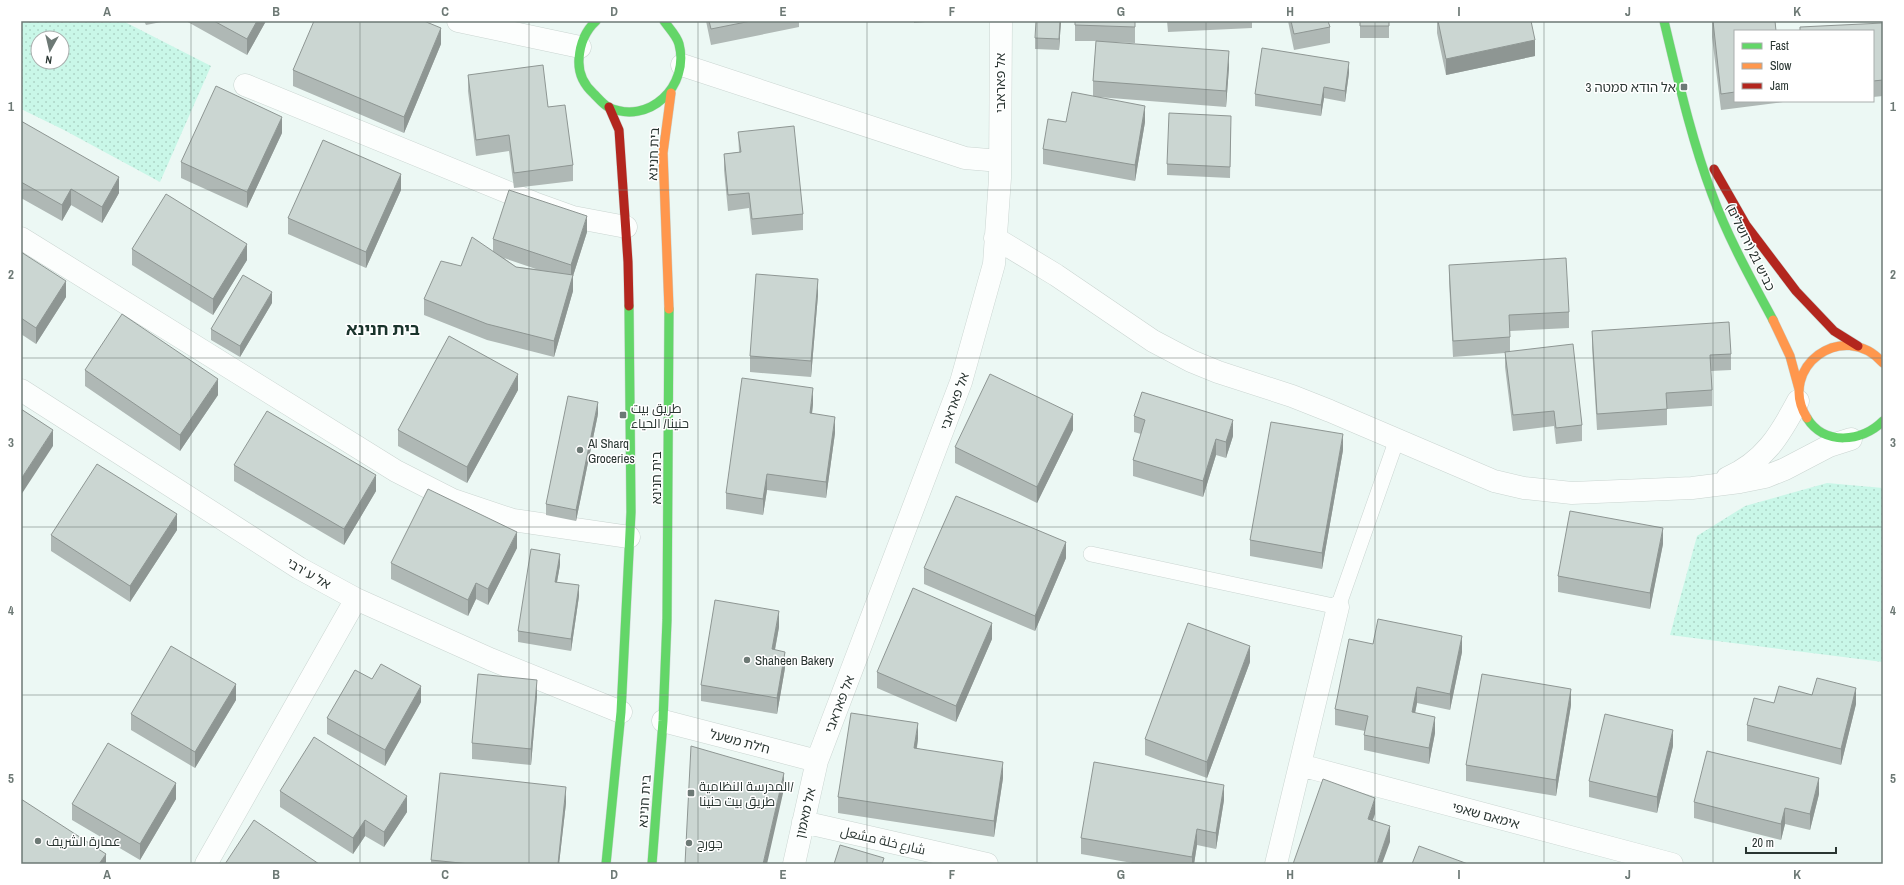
<svg xmlns="http://www.w3.org/2000/svg" width="1904" height="885" font-family="'Archivo Narrow',Cairo,'Noto Sans Hebrew',sans-serif">
	<defs>
		<pattern id="grass-dots" width="8" height="8" patternUnits="userSpaceOnUse"><rect width="8" height="8" fill="#c9f7e8"/><path d="M2 2h.1M6 6h.1" fill="none" stroke="#add4c7" stroke-width="1.8" stroke-linecap="round"/></pattern>
	</defs>
	<rect width="100%" height="100%" fill="#ecf8f4"/>
	<path fill="url(#grass-dots)" fill-rule="evenodd" d="M21,21H123L211,66L160,182L64,130L21,109ZM38,38H62V62H38Z
		M1827,483L1883,488V662L1670,635L1697,536L1745,506Z"/>
	<g fill="none" stroke-linecap="round" stroke-linejoin="round">
		<defs>
			<path id="lane" d="M1091,554L1338,607L1397,439"/>
			<path id="street" d="M458,21L580,47
				M682,65L965,158L1000,161
				M245,85L534,203L573,217L626,227
				M21,238L396,471L453,500L513,520L629,537
				M995,238L1056,275L1153,341L1191,361L1218,372L1292,396L1330,411L1494,481L1524,488L1572,493L1692,488L1740,482L1765,477L1785,469L1829,446L1851,439
				M21,390L299,568L356,599L490,659L621,712
				M1727,478C1764,462 1780,435 1798,401
				M663,721L817,761
				M1300,765L1672,864
				M803,822L987,864
				M206,864L356,599
				M794,864L817,761L961,382L994,264L1000,178L1001,21
				M1276,864L1338,607"/>
			<path id="fast" d="M596,21C585,31 580,44 579,59C578,73 584,85 594,94C598,98 603,104 608,107C649,126 690,86 679,44C677,36 669,28 664,21
				M1664,21C1678,79 1691,138 1712,194C1728,238 1751,279 1773,320
				M1807,418C1824,446 1862,442 1883,421
				M606,864L621,712L631,512L629,306
				M652,864L663,721L667,620L669,309"/>
			<path id="slow" d="M669,309L663,153L671,93
				M1773,320L1790,356L1799,389
				M1807,418C1776,368 1843,318 1883,363"/>
			<path id="jam" d="M609,107L619,130L628,262L629,306
				M1714,169L1746,225L1796,291L1834,331L1858,346"/>
		</defs>
		<use href="#lane" stroke="#cad5d1" stroke-width="16"/>
		<use href="#street" stroke="#cad5d1" stroke-width="23"/>
		<use href="#fast" stroke="#cad5d1" stroke-width="10"/>
		<use href="#slow" stroke="#cad5d1" stroke-width="10"/>
		<use href="#jam" stroke="#cad5d1" stroke-width="10"/>
		<use href="#lane" stroke="#fcfefd" stroke-width="15"/>
		<use href="#street" stroke="#fcfefd" stroke-width="22"/>
		<use href="#fast" stroke="#63d668" stroke-width="9"/>
		<use href="#slow" stroke="#ff974d" stroke-width="9"/>
		<use href="#jam" stroke="#b3261e" stroke-width="9"/>
	</g>
	<path fill="#afb8b5" fill-rule="evenodd" d="M144,21H166L146,25Z
		M186,21H266L247,55Z
		M706,21H799V27L711,45Z
		M914,21H936L914,23Z
		M1061,21L1059,50L1035,49V38Z
		M1075,21H1135V43L1103,42L1229,67L1226,107L1098,97L1145,122L1135,181L1043,164V149L1066,122L1093,96V81L1096,41H1075Z
		M1167,21H1252V28L1168,32Z
		M1288,21H1328L1330,27V43L1294,50Z
		M1360,21H1389V38H1360Z
		M1437,21H1531L1535,56L1446,75L1437,33Z
		M1712,21L1735,31V101H1783V102L1721,110L1712,37Z
		M1883,23V96L1873,97V31Z
		M441,44L404,133L293,86V70Z
		M1349,73L1345,102L1324,98L1321,116L1255,106V94Z
		M468,75L548,107L573,165V181L514,188L509,151L476,156L468,91Z
		M21,121L119,193L102,223L71,205L62,221L21,198Z
		M1231,127L1230,178L1167,175V164Z
		M738,132L803,214V230L752,235L749,208L728,211L724,170V154L739,152Z
		M282,133L247,208L181,178V162Z
		M401,190L366,268L288,234V218Z
		M587,232L573,276V291L554,357L487,340L424,315V299L493,251V239ZM504,258L536,269L516,267Z
		M132,249L247,260L213,315L132,265Z
		M21,252L66,297L36,344L21,334Z
		M1449,265L1569,312V328L1510,331V351L1582,425V441L1556,444L1554,426L1513,431L1505,367V353L1453,357L1449,281Z
		M818,295L811,377L750,372V356Z
		M272,303L240,357L211,340V329Z
		M1592,331L1731,354V370L1711,371L1712,390V406L1667,409V425L1597,430L1592,347Z
		M85,370L218,395L180,451L85,386Z
		M518,390L467,483L398,446V430Z
		M813,404L812,414L835,433L826,498L767,490L763,515L726,509V493Z
		M598,414L576,521L546,515V504Z
		M1134,416L1233,436L1226,458L1216,455L1203,497L1133,476V460L1141,434L1134,432Z
		M1073,430L1037,503L955,463V447Z
		M1343,450L1322,569L1250,556V540Z
		M234,465L376,491L344,545L234,481Z
		M177,530L130,602L51,551V535Z
		M1663,544L1650,609L1558,592V576Z
		M517,548L488,605L476,599L468,616L391,579V563Z
		M1066,558L1035,631L924,584V568Z
		M560,565L557,582L579,596L571,651L518,642V631Z
		M779,627L775,650L785,668L777,714L701,701V685Z
		M992,639L956,722L877,688V672Z
		M1373,644L1462,652L1450,710L1417,703L1415,713L1435,733L1429,764L1364,750V735L1365,731L1335,725V709Z
		M1250,662L1207,778L1145,755V739Z
		M1812,695L1856,704L1841,765L1747,741V725L1774,703Z
		M537,696L531,765L472,759V743Z
		M236,700L195,768L131,730V714Z
		M421,702L385,766L327,734V718Z
		M1571,705L1556,796L1466,781V765Z
		M918,739L917,748L1003,778L994,837L838,813V797Z
		M1673,746L1657,813L1589,797V781Z
		M280,791L407,812L384,847L365,836L353,854L280,807Z
		M1819,794L1810,830L1785,824L1781,840L1694,818V802Z
		M176,799L140,860L72,820V804Z
		M1224,800L1216,849L1197,845L1194,864H1138L1081,854V838Z
		M566,803L559,864H431V860Z"/>
	<path fill="#8e9693" d="M257,21H266L247,55V39Z
		M1060,21H1061L1059,50V39Z
		M441,28V44L404,133V117Z
		M1535,40V56L1446,75V59Z
		M1229,51V67L1226,107V91Z
		M1349,62V73L1345,102V91Z
		M1324,87V98L1321,116V105Z
		M1145,106V122L1135,181V165Z
		M282,117V133L247,208V192Z
		M401,174V190L366,268V252Z
		M119,177V193L102,223V207Z
		M71,189V205L62,221V205Z
		M587,216V232L573,276V291L554,357V341L571,281V265Z
		M247,244V260L213,315V299Z
		M818,279V295L811,377V361Z
		M66,281V297L36,344V328Z
		M272,292V303L240,357V346Z
		M518,374V390L467,483V467Z
		M218,379V395L180,451V435Z
		M813,388V404L810,429V413Z
		M598,402V414L576,521V510Z
		M1073,414V430L1037,503V487Z
		M835,417V433L826,498V482Z
		M1233,420V436L1226,458V442Z
		M53,430V446L21,495V479Z
		M1343,434V450L1322,569V553Z
		M1216,439V455L1203,497V481Z
		M767,474V490L763,515V499Z
		M376,475V491L344,545V529Z
		M177,514V530L130,602V586Z
		M1663,528V544L1650,609V593Z
		M517,532V548L488,605V589Z
		M1066,542V558L1035,631V616Z
		M560,554V565L555,593V582Z
		M476,583V599L468,616V600Z
		M579,585V596L571,651V639Z
		M779,611V627L772,665V649Z
		M992,623V639L956,722V706Z
		M1462,636V652L1450,710V694Z
		M1250,646V662L1207,778V762Z
		M785,652V668L777,714V698Z
		M537,680V696L531,765V749Z
		M236,684V700L195,768V752Z
		M421,686V702L385,766V750Z
		M1417,687V703L1412,728V712Z
		M1856,688V704L1841,765V749Z
		M1571,689V705L1556,796V780Z
		M1435,717V733L1429,764V748Z
		M918,723V739L914,764V748Z
		M1673,730V746L1657,813V797Z
		M1003,762V778L994,837V821Z
		M784,773V789L767,864H763Z
		M1819,778V794L1810,830V814Z
		M176,783V799L140,860V844Z
		M1224,785V800L1216,849V833Z
		M566,787V803L559,864H558Z
		M407,796V812L384,847V832Z
		M1375,798V814L1368,835V819Z
		M1785,808V824L1781,840V824Z
		M365,820V836L353,854V838Z
		M1390,826V842L1382,864H1377Z
		M1197,829V845L1194,864H1192V857Z
		M106,854V864H99Z"/>
	<path fill="#cbd6d2" stroke="#8e9693" d="M214,21H257L247,39Z
		M314,21H424L441,28L404,117L293,70Z
		M709,21H751L711,29Z
		M1036,21H1060L1059,39L1035,38Z
		M1075,21H1135V27L1075,25Z
		M1291,21H1328L1330,27L1294,34Z
		M1360,21H1389V26H1360Z
		M1438,21H1531L1535,40L1446,59Z
		M1713,21H1775L1776,31H1735V92L1721,94Z
		M1883,23V80L1873,81V31H1800V27Z
		M1096,41L1229,51L1226,91L1093,81Z
		M1262,48L1349,62L1345,91L1324,87L1321,105L1255,94Z
		M543,65L548,107L565,105L573,165L514,173L509,135L476,140L468,75Z
		M216,86L282,117L247,192L181,162Z
		M1072,92L1145,106L1135,165L1043,149L1048,119L1066,122Z
		M1169,113L1231,116L1230,167L1167,164Z
		M21,121L119,177L102,207L71,189L62,205L21,182Z
		M794,126L803,214L752,219L749,193L728,195L724,154L741,152L738,132Z
		M323,140L401,174L366,252L288,218Z
		M509,190L587,216L571,265L493,239Z
		M166,194L247,244L213,299L132,249Z
		M472,237L516,267L573,275L554,341L487,324L424,299L441,261L461,266Z
		M21,252L66,281L36,328L21,318Z
		M1566,258L1569,312L1509,315L1510,337L1453,341L1449,265Z
		M756,274L818,279L811,361L750,356Z
		M243,275L272,292L240,346L211,329Z
		M122,314L218,379L180,435L85,370Z
		M1729,322L1731,354L1710,355L1712,390L1666,393L1667,409L1597,414L1592,331Z
		M449,336L518,374L467,467L398,430Z
		M1573,344L1582,425L1556,428L1554,411L1513,415L1505,352Z
		M990,374L1073,414L1037,487L955,447Z
		M742,378L813,388L810,413L835,417L826,482L767,474L763,499L726,493Z
		M1142,392L1233,420L1226,442L1216,439L1203,481L1133,460L1145,420L1134,416Z
		M568,396L598,402L576,510L546,504Z
		M21,409L53,430L21,479Z
		M267,411L376,475L344,529L234,465Z
		M1271,422L1343,434L1322,553L1250,540Z
		M97,464L177,514L130,586L51,535Z
		M428,489L517,532L488,589L476,583L468,600L391,563Z
		M956,496L1066,542L1035,616L924,568Z
		M1570,511L1663,528L1650,593L1558,576Z
		M531,549L560,554L555,582L579,585L571,639L518,631Z
		M913,588L992,623L956,706L877,672Z
		M715,600L779,611L772,649L785,652L777,698L701,685Z
		M1378,619L1462,636L1450,694L1417,687L1412,712L1435,717L1429,748L1364,735L1368,716L1335,709L1349,639L1373,644Z
		M1188,623L1250,646L1207,762L1145,739Z
		M171,646L236,684L195,752L131,714Z
		M381,664L421,686L385,750L327,718L355,670L372,679Z
		M478,674L537,680L531,749L472,743Z
		M1482,674L1571,689L1556,780L1466,765Z
		M1817,678L1856,688L1841,749L1747,725L1754,698L1774,703L1779,686L1812,695Z
		M851,713L918,723L914,748L1003,762L994,821L838,797Z
		M1605,714L1673,730L1657,797L1589,781Z
		M314,737L407,796L384,832L365,820L353,838L280,791Z
		M108,743L176,783L140,844L72,804Z
		M691,746L784,773L763,864H685Z
		M1707,751L1819,778L1810,814L1785,808L1781,824L1694,802Z
		M1094,762L1224,785L1216,833L1197,829L1192,857L1081,838Z
		M440,773L566,787L558,864H470L431,860Z
		M1323,779L1375,798L1368,819L1390,826L1377,864H1293Z
		M21,799L106,854L99,864H21Z
		M254,820L319,864H225Z
		M840,845L884,858L882,864H834Z
		M1419,846L1468,864H1412Z"/>
	<path fill="none" stroke="#6d7975" stroke-width="1" stroke-opacity="0.55" d="M191,21V864M360,21V864M529,21V864M698,21V864M867,21V864M1037,21V864M1206,21V864M1375,21V864M1544,21V864M1713,21V864M21,190H1883M21,358H1883M21,527H1883M21,695H1883"/>
	<g fill="#6d7975" stroke="#fff" stroke-width="1.5">
		<rect x="1680" y="83" width="8" height="8" rx="2"/>
		<rect x="619" y="411" width="8" height="8" rx="2"/>
		<circle cx="580" cy="450" r="4"/>
		<circle cx="747" cy="660" r="4"/>
		<rect x="687" y="789" width="8" height="8" rx="2"/>
		<circle cx="38" cy="841" r="4"/>
		<circle cx="689" cy="843" r="4"/>
	</g>
	<g text-anchor="middle" stroke-width="3" stroke-linejoin="round" paint-order="stroke">
		<g font-size="13" fill="#293531" stroke="#fff">
			<text transform="translate(1000 83) rotate(-90)" y="5">אל פאראבי</text>
			<text transform="translate(653 154) rotate(-88)" y="5">בית חנינא</text>
			<text transform="translate(1751 247) rotate(64)" y="5">כביש 21 (ירושלים)</text>
			<text transform="translate(954 401) rotate(-70)" y="5">אל פאראבי</text>
			<text transform="translate(656 478) rotate(-90)" y="5">בית חנינא</text>
			<text transform="translate(309 573) rotate(30)" y="5">אל ע 'רבי</text>
			<text transform="translate(839 704) rotate(-69)" y="5">אל פאראבי</text>
			<text transform="translate(740 741) rotate(15)" y="5">ח'לת משעל</text>
			<text transform="translate(644 801) rotate(-86)" y="5">בית חנינא</text>
			<text transform="translate(805 813) rotate(-77)" y="5">אל מאמון</text>
			<text transform="translate(1486 815) rotate(15)" y="5">אימאם שאפי</text>
			<text transform="translate(883 840) rotate(13)" y="5">شارع خلة مشعل</text>
		</g>
		<g font-size="13" fill="#293531" stroke="#fff" text-anchor="start">
			<text x="1676" y="92" text-anchor="end">אל הודא סמטה 3</text>
			<text x="631" y="413">طريق بيت<tspan x="631" dy="15">حنينا/ الحياء</tspan></text>
			<text x="588" y="448">Al Sharq<tspan x="588" dy="15">Groceries</tspan></text>
			<text x="755" y="665">Shaheen Bakery</text>
			<text x="699" y="791">المدرسة النظامية/<tspan x="699" dy="15">طريق بيت حنينا</tspan></text>
			<text x="46" y="846">عمارة الشريف</text>
			<text x="697" y="848">جورج</text>
		</g>
		<g font-size="17" font-weight="bold" fill="#1a342c" stroke="#fff">
			<text x="383" y="335">בית חנינא</text>
		</g>
	</g>
	<rect width="1904" height="885" fill="none" stroke="#ffffff" stroke-width="44"/>
	<rect x="1734" y="30" width="140" height="72" fill="#ffffff" stroke="#a9aead"/>
	<rect x="1742" y="43" width="20" height="6" fill="#63d668" stroke="#a9aead"/>
	<text x="1770" y="50" font-size="12" fill="#293531">Fast</text>
	<rect x="1742" y="63" width="20" height="6" fill="#ff974d" stroke="#a9aead"/>
	<text x="1770" y="70" font-size="12" fill="#293531">Slow</text>
	<rect x="1742" y="83" width="20" height="6" fill="#b3261e" stroke="#a9aead"/>
	<text x="1770" y="90" font-size="12" fill="#293531">Jam</text>
	<g transform="translate(50 50) rotate(188)"><circle r="19" fill="#ffffff" stroke="#a9aead"/>
	<path d="M0-3L7 15L0 10L-7 15Z" fill="#6d7975"/>
	<text y="-6" font-size="11" font-weight="bold" text-anchor="middle" fill="#293531">N</text>
	</g>
	<path d="M1746 847v6h90v-6" fill="none" stroke="#293531" stroke-width="2"/>
	<text x="1752" y="847" font-size="12" fill="#293531" stroke="#ffffff" stroke-width="3" paint-order="stroke">20 m</text>
	<rect x="22" y="22" width="1860" height="841" fill="none" stroke="#6d7975" stroke-width="1.5"/>
	<g font-size="13" text-anchor="middle" font-weight="bold" fill="#6d7975">
		<text x="107" y="16">A</text>
		<text x="276" y="16">B</text>
		<text x="445" y="16">C</text>
		<text x="614" y="16">D</text>
		<text x="783" y="16">E</text>
		<text x="952" y="16">F</text>
		<text x="1121" y="16">G</text>
		<text x="1290" y="16">H</text>
		<text x="1459" y="16">I</text>
		<text x="1628" y="16">J</text>
		<text x="1797" y="16">K</text>
		<text x="11" y="111">1</text>
		<text x="1893" y="111">1</text>
		<text x="11" y="279">2</text>
		<text x="1893" y="279">2</text>
		<text x="11" y="447">3</text>
		<text x="1893" y="447">3</text>
		<text x="11" y="615">4</text>
		<text x="1893" y="615">4</text>
		<text x="11" y="783">5</text>
		<text x="1893" y="783">5</text>
		<text x="107" y="879">A</text>
		<text x="276" y="879">B</text>
		<text x="445" y="879">C</text>
		<text x="614" y="879">D</text>
		<text x="783" y="879">E</text>
		<text x="952" y="879">F</text>
		<text x="1121" y="879">G</text>
		<text x="1290" y="879">H</text>
		<text x="1459" y="879">I</text>
		<text x="1628" y="879">J</text>
		<text x="1797" y="879">K</text>
	</g>
</svg>
